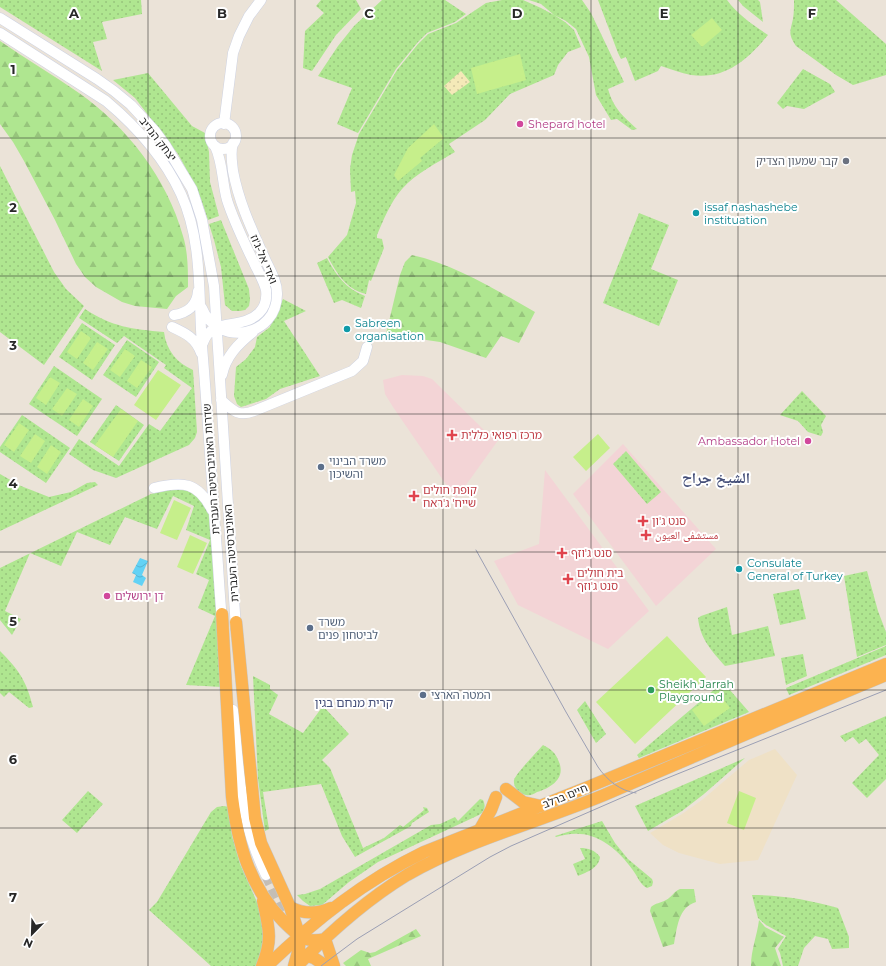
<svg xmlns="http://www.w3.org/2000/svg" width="886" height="966" font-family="Montserrat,'Noto Naskh Arabic','Noto Sans Hebrew',sans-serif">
	<defs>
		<pattern id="green-dots" width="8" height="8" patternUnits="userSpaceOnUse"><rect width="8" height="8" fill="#afe690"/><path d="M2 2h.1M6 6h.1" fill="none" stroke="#97c57c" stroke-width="1.8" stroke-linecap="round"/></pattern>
		<pattern id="forest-firs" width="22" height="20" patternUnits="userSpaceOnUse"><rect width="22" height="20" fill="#afe690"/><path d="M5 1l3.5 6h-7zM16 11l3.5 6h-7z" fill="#97c57c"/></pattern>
		<pattern id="sand-dots" width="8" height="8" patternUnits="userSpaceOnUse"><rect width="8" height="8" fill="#f4e9b8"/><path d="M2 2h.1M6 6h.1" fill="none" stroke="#d1c89e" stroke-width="1.8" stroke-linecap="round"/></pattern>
		<pattern id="water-waves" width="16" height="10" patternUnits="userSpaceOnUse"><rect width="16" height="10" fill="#63d2f5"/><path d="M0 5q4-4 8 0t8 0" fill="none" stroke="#56b4d2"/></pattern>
	</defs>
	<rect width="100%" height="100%" fill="#ebe3d8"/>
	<path fill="#efe1c6" d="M775,749L797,775L758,860L720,864L679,853L663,845L650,833L682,814L702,800L749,760Z"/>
	<path fill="#f3d4d6" d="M402,375L423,376L432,379L486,432L499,439L456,499L393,407L385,394L383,380Z
		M623,444L716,549L656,606L573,494Z
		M545,470L649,611L608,649L518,605L494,561L539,544Z"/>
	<path fill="url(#green-dots)" d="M0,0H141L142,14L102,22L107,39L93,42L102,71L0,7Z
		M321,0H356L361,9L336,35L312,71L303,68L305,31L324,13L316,6Z
		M382,0H445L466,14L455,22L427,33L418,42L396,69L358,133L337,124L352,88L318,76L338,46L354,26Z
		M502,0H523L541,8L554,15L541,4L529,0H582L591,13L624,82L608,89C614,109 622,115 637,129L632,130L617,119L611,120L596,95L589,57L576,29L566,21L554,15L565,22L574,30L581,47L568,52L558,65L554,75L510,94L485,120L449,144L455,152C437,163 416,173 402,189C390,203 384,219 377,235V238L382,239L384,248L371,281L369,280L366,294C346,289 337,274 328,257L347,235L356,203L355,191L351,192L350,169L352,155L359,134L397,70L418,44L428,34L456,23L486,3Z
		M598,0H727C738,15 753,25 768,35C748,59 726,80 691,75C681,73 671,69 661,66L658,71L635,81L626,57L621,59L618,53Z
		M738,0H758L760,2L763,22L743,6Z
		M794,0H836L886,44V75L853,85L836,75L796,46C788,34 790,32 793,19C794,13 794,6 794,0Z
		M803,69L830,84L835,92L804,109L787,106L783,109L777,103Z
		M148,73L192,126L205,133L209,152L210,182L219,216L208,220L201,199L190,176L178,154L135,98L113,80Z
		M0,166L54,272L66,289L84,306L44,365L0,332Z
		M639,213L669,225L651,269L678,280L659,326L603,303Z
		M221,220L249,289L250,300L249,306L245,310L240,311H232L225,305L221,267L214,240L209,224Z
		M327,258C336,275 346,289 365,296L361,308L342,300L334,303L317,263Z
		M283,299L306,311L284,321L320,376L280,389L266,399L241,407L237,404L234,396L236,367L246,359L255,347L257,337L270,327Z
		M85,309C112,327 132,329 164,332C166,350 177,363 193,370L197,432L195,438L189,445L116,478L93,470L69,454L79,439L119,466L149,424L160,431L192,388L164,368L166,365L124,336L117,343L79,318Z
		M82,323L115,345L92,380L59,357Z
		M127,340L159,362L136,397L103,375Z
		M54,366L102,399L77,436L29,404Z
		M802,391L826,416L821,425L823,432L821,436L808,432L798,421L780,415Z
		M116,405L144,425L119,461L90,442Z
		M22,415L70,448L46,483L0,452V447Z
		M626,451L661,492L647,504L613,464Z
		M0,474L21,486L49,497L71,492L87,483L95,482L98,485L0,531Z
		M182,487L198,494L210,511L222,687L186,685L215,616L198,608L209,580L196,574L210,540L186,530L194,506L173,496L157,529L125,517L110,545L77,532L61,566L30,553L5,611L21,619L12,635L0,620V568L151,494L170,489Z
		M867,571L878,611L886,632V645L857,657L844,576Z
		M799,589L806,619L780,625L773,594Z
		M727,607L732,635L768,626L775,656L725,666C712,651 700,639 698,618L701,616Z
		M886,646V655L789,695L786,688Z
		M0,651C19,670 26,680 33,707L29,708L9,692L4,697L0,693Z
		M803,654L807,676L786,685L781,658Z
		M253,676L270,685V689L278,695L269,714L303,733L323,706L349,734L322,760L330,768L363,848L384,838L400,825L403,827L424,810L423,807L427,808L429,812L412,823L411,826L355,857L342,836L321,784L263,792L269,829L265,831L258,779Z
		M723,682L749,712L639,758L637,755Z
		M585,701L606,734L596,743L577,710Z
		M886,716V779L867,798L852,783L879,755L866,739L859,744L853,737L845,742L840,736Z
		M543,745C552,750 555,752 559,762C566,779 550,788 537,792C534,794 530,796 526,795C519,794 513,787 514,780C517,772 537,752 543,745Z
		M745,758L704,794L682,811L648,831L635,806Z
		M88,791L103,804L77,833L62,820Z
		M480,799L483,800C486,806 485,811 479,815L378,862L349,882L322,905L310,906L303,901L297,895L305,894L320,889L431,825L440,824L455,817L458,821Z
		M224,806L229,807L232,836L240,864L261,911L265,946L257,966H211L149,910L157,902L211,812L217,807Z
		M602,821L615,843L628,859L652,879L653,882L652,886L647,888C640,885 637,875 632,869C620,852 601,835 580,834C572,833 564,835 556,837L555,836Z
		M580,848C588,848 595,850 600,857C599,868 587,872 578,876L573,864L585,859Z
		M752,895C782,895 810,900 838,908L849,937V948L832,949L828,939L815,936L804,948L798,966H783L780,953L778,949L786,936L766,925L758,918Z"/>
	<path fill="url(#forest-firs)" d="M0,41C26,59 53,75 79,93C127,127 167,178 183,236C188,252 188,270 188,287L176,296L167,309L135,306L122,302L96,287L85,277L76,264L55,220L24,161L13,142L0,124Z
		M412,255C456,265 496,290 535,312L519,343L501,336L486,358L440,342L386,334L400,275L405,262Z
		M680,889H694L696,902C678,907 677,929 674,944L663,947L650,911L651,907C655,903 661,903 666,900C672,897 674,891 680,889Z
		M759,920L765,927L784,937L775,948L781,966H751C751,950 757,936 759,920Z
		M416,929L421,936L368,959L371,966H346L343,963L361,950L370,953L375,952Z"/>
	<path fill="url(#sand-dots)" d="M461,71L470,82L452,95L444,86Z"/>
	<path fill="#c6ef8b" d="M712,18L722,30L702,47L691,35Z
		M520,54L526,80L477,94L471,68Z
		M434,124L444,138L420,158L422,161L398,181L394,175L408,148Z
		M81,331L91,338L77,359L67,352Z
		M97,342L108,349L93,370L83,363Z
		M125,349L135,356L120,377L110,370Z
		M141,360L152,367L137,388L127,381Z
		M158,370L181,385L156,420L134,405Z
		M50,377L60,383L46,405L36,398Z
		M67,388L77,394L62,416L52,409Z
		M83,399L93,406L79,427L69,420Z
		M121,409L138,421L113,457L95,445Z
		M19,423L29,430L14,452L4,445Z
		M35,434L45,441L31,463L20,456Z
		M598,434L610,448L586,471L573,457Z
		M51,445L61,452L47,474L37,467Z
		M174,500L191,508L177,540L160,533Z
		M190,535L207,543L193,574L177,567Z
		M667,636L706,677L635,744L596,702Z
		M718,692L730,708L704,726L692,710Z
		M739,791L756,798L744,830L727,823Z"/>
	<path fill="url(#water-waves)" d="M140,558L148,561L142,575L146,578L142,586L133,582L136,575L132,573Z"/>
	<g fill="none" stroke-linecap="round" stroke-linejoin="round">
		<path stroke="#c4beb5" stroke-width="10" stroke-dasharray="10 5" stroke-linecap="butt" d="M266,875L289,924"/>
		<defs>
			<path id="secondary" d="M0,18L97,79L114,91L131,105L155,131L166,146L192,189L202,220L214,286L236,629
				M0,33L106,101C137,127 164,157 181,194C203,242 198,295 202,346C207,406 211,467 215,527C218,558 219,589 222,620
				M210 136a13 13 0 1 1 26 0a13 13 0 1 1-26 0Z
				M224,124L233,53L239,36L249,16L261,0
				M202,308C218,348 278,337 277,293C277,281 270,270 265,259C252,230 239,203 233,171C232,161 230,153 233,143
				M174,315C187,313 197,306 198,291
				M172,327C185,333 196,338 201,353
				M203,343C212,316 241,331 259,313C265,307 267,298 266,290C264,282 259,273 255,265C245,244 234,222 227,200C222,182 223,163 215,146
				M222,375C226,356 238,344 253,332
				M221,400C233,411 239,417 254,411L352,371L363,361L367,347
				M154,488C183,481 198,482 212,510
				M233,710C237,745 238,782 246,817C250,838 257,856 266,875"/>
			<path id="trunk" d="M222,614L232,797C238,844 249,886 283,921C297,935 305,944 325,939
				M236,622L255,818L261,843L290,907L300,937L299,948L294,966
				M506,789L523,802L541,806
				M479,831L491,810L496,797
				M290,907C303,914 318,914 331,908
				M325,939L334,966
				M302,954L314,958L326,966
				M262,966C273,940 269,928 263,901
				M267,966C315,920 364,881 424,852L588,787L886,664
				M297,966C330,932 366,900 407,875C468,840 539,822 604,795C698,755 792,714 886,675"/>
		</defs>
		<use href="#secondary" stroke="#cdd2e2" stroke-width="11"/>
		<use href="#trunk" stroke="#c7c7c7" stroke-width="13"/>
		<use href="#secondary" stroke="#fff" stroke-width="10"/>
		<use href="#trunk" stroke="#fcb350" stroke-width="12"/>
		<path stroke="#9b9fb4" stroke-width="1" d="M476,550L566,712L598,767C607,780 620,791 636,793
			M321,966L357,939L490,857L511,846L660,781L886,690"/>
	</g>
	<path fill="none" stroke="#282828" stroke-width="1" stroke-opacity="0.55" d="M148,0V966M295,0V966M443,0V966M591,0V966M738,0V966M0,138H886M0,276H886M0,414H886M0,552H886M0,690H886M0,828H886"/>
	<g fill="#d1479c" stroke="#fff" stroke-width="1.5">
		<circle cx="520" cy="124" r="4"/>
		<circle cx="808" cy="441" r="4"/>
		<circle cx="107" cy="596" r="4"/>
	</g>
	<circle fill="#6b7280" stroke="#fff" stroke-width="1.5" cx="846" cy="161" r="4"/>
	<g fill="#0f9aa8" stroke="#fff" stroke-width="1.5">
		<circle cx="696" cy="213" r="4"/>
		<circle cx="347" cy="329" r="4"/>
		<circle cx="739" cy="569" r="4"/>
	</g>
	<g fill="#e0444e" stroke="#fff" stroke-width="1.5">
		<path d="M450 429h4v4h4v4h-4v4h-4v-4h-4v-4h4z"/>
		<path d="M412 490h4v4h4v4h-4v4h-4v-4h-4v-4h4z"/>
		<path d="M641 515h4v4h4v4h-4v4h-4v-4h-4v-4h4z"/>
		<path d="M644 529h4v4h4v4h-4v4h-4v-4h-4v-4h4z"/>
		<path d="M560 547h4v4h4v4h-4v4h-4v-4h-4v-4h4z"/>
		<path d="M566 573h4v4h4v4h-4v4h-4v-4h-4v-4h4z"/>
	</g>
	<g fill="#5c6f8a" stroke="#fff" stroke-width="1.5">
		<circle cx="321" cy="467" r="4"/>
		<circle cx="310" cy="628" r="4"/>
		<circle cx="423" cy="695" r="4"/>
	</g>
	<circle fill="#2e9e5b" stroke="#fff" stroke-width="1.5" cx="651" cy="690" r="4"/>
	<g text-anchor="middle" stroke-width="4" stroke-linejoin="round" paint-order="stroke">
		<g font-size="11" fill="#b23c85" stroke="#fff" text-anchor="start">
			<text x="528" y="128">Shepard hotel</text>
			<text x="800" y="445" text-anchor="end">Ambassador Hotel</text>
			<text x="115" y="600">דן ירושלים</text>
		</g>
		<g font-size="11" fill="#282828" stroke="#fff">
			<text transform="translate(158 139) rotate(52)" y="4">יצחק הנדיב</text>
			<text transform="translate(264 259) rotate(67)" y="4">ואדי אל-ג'וז</text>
			<text transform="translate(211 469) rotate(-94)" y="4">שדרות האוניברסיטה העברית</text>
			<text transform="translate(231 553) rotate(-94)" y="4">האוניברסיטה העברית</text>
			<text transform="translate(565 796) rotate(-22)" y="4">חיים ברלב</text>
		</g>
		<g font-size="11" fill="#5b616d" stroke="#fff" text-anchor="end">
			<text x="838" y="165">קבר שמעון הצדיק</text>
		</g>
		<g font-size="11" fill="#0d838f" stroke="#fff" text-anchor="start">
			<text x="704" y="211">issaf nashashebe<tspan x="704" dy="13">instituation</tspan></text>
			<text x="355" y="327">Sabreen<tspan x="355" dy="13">organisation</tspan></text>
			<text x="747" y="567">Consulate<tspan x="747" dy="13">General of Turkey</tspan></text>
		</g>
		<g font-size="11" fill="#be3a42" stroke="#fff" text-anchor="start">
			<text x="461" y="439">מרכז רפואי כללית</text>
			<text x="423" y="494">קופת חולים<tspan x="423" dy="13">שייח' ג'ראח</tspan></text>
			<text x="652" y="525">סנט ג'ון</text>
			<text x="655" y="539">مستشفى العيون</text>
			<text x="571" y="557">סנט ג'וזף</text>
			<text x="577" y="577">בית חולים<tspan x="577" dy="13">סנט ג'וזף</tspan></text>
		</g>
		<g font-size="11" fill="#4e5e75" stroke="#fff" text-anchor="start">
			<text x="329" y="465">משרד הבינוי<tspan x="329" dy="13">והשיכון</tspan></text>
			<text x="318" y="626">משרד<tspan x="318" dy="13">לביטחון פנים</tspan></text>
			<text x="431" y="699">המטה הארצי</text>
		</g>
		<g font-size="11" fill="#27864d" stroke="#fff" text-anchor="start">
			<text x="659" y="688">Sheikh Jarrah<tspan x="659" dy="13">Playground</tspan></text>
		</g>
		<g font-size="12" fill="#46507a" stroke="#fff">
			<text x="354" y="707">קרית מנחם בגין</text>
		</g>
		<g font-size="15" font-weight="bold" fill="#46507a" stroke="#fff">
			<text x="716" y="483">الشيخ جراح</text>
		</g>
	</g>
	<g font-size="13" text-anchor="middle" font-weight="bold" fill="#282828" stroke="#fff" stroke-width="4" stroke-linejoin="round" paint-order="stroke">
		<text x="74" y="18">A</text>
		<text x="222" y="18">B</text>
		<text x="369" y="18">C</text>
		<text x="517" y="18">D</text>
		<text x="664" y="18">E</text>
		<text x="812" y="18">F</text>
		<text x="13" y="74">1</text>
		<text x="13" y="212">2</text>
		<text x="13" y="350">3</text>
		<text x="13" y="488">4</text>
		<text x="13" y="626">5</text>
		<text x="13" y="764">6</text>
		<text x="13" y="902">7</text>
	</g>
	<g transform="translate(32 934) rotate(203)" stroke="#ffffff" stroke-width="3" paint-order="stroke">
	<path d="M0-3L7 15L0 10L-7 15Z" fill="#282828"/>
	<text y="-6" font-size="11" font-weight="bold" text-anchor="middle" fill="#282828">N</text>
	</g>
</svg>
